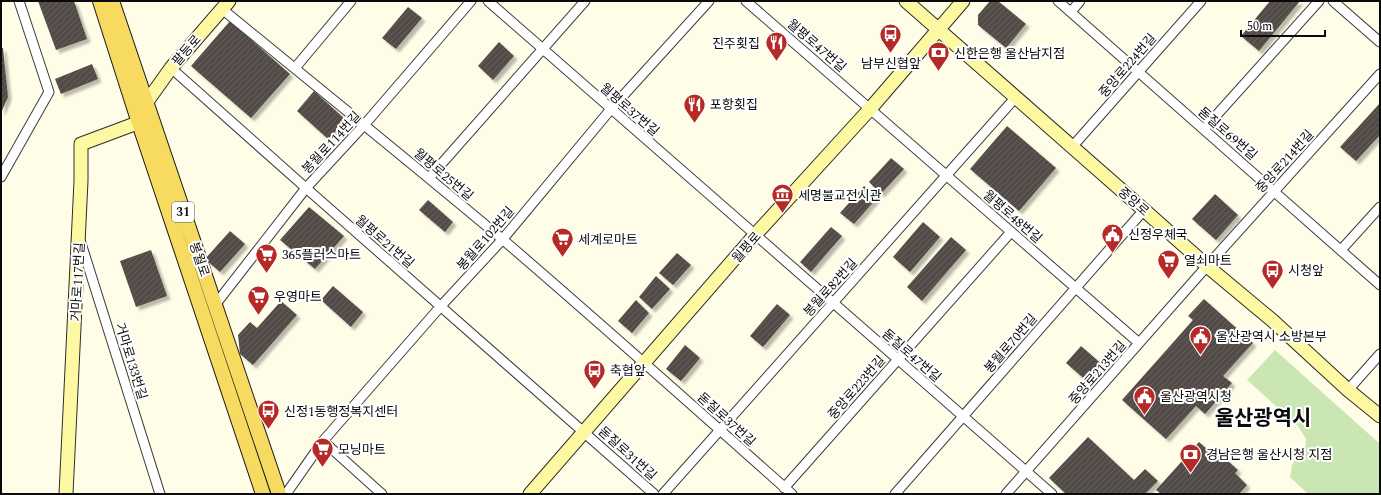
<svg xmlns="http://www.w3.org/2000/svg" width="1381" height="495" font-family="Spectral,'Noto Sans KR',serif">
	<defs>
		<pattern id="building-hatch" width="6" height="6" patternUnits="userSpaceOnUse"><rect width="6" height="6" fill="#524c47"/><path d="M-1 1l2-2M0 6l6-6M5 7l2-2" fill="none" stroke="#66615d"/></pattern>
		<filter id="shadow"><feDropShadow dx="3.5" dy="3.5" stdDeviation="1" flood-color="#0004"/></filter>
	</defs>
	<rect width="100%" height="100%" fill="#fffce7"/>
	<path fill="#cae7b3" d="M1275,350L1380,444V494H1308L1290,477L1292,465L1298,455L1305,448L1306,439L1298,426L1247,380Z"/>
	<path fill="url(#building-hatch)" filter="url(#shadow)" d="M38,1H74L87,39L56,50Z
		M990,1H998L1026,24L1006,48L978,25V15Z
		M1270,1H1300L1259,51L1241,36Z
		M408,7L422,18L396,49L382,38Z
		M230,21L290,74L251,118L191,66Z
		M499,42L514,56L493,80L478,66Z
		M1,48H3L8,97L1,113Z
		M92,64L98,79L61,94L55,79Z
		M314,91L346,120L328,139L297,111Z
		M1380,103V135L1356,161L1340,147Z
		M1007,126L1056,168L1019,211L970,169Z
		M891,158L904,169L881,194L869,182Z
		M864,186L877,198L854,224L840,213Z
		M1215,194L1238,215L1216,240L1192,219Z
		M428,200L453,222L445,232L419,210Z
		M309,207L344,236L315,269L280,240Z
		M923,222L940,237L910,272L893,257Z
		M831,227L842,236L811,272L800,262Z
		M230,231L245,244L220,272L205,259Z
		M951,237L966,250L922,301L907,287Z
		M151,250L167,296L136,307L120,261Z
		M677,253L691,265L673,285L659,273Z
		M656,276L670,289L652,309L639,297Z
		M333,286L363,312L351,327L321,300Z
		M1204,299L1253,343L1223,376L1232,383L1205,414L1196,406L1166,439L1122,400L1193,320L1188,316Z
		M636,300L649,313L632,333L618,321Z
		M281,301L297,315L253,365L240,354L238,335L250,322L257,328Z
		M777,304L790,315L763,347L750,336Z
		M685,345L700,358L681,381L666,369Z
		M1081,346L1104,366L1089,383L1066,363Z
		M1088,437L1134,480L1145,469L1158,481L1145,494H1066L1049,478Z
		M1199,442L1215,456L1218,452L1238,470L1235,473L1247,485L1239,494H1161L1156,490Z"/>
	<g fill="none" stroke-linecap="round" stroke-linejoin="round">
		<defs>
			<path id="street" d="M488,1L1052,494
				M746,1L1139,343
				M1058,1L1380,285
				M1333,1L1380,42
				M222,9C315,85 409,161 501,238C599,322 695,408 792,494
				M1071,12L1080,1
				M171,68L306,188L654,494
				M295,68L351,1
				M1204,129L1319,1
				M1072,147L1201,1
				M1,177L49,92L19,1
				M429,178L585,1
				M80,240L160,494
				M1341,250L1380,207
				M215,305L306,188L365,124L471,1
				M1348,390L1380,354
				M323,441L382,494
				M784,488L1011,232
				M286,494L323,441L441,306L502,240L611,109L709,1
				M663,494L1016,97
				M895,494L1144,210
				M1006,494L1207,266L1380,74"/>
			<path id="secondary" d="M906,1L1144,210L1207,266L1273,321L1348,390L1380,416
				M146,103L171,68L229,1
				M66,494L81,181V144L148,119
				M530,494L755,235L870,109L963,1"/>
			<path id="primary" d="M100,1L139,123L263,494
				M112,1L279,494"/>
		</defs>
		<use href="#street" stroke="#3d3d3d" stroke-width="11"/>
		<use href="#secondary" stroke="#2c2c2c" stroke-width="15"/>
		<use href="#primary" stroke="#1b1b1b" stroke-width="16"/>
		<use href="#street" stroke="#fff" stroke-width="9"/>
		<use href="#secondary" stroke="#fdf9a3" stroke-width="13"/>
		<use href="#primary" stroke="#f6db60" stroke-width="14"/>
	</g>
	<defs>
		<symbol id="bus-pin" viewBox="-11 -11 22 30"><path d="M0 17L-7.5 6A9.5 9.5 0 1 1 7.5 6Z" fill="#b52926" stroke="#fff"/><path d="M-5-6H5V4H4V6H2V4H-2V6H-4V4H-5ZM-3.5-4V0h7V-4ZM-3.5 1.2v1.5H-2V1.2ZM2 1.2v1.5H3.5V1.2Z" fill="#fff"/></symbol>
		<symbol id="restaurant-pin" viewBox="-11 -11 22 30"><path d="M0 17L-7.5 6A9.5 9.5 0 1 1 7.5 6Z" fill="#b52926" stroke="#fff"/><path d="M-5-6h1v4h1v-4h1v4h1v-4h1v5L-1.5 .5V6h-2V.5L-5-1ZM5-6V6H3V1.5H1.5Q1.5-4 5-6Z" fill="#fff"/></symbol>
		<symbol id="bank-pin" viewBox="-11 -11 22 30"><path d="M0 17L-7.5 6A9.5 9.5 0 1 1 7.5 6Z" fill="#b52926" stroke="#fff"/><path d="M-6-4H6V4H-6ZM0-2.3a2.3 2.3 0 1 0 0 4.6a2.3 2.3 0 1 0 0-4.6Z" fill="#fff"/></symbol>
		<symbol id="museum-pin" viewBox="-11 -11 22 30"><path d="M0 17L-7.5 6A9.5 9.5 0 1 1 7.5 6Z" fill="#b52926" stroke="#fff"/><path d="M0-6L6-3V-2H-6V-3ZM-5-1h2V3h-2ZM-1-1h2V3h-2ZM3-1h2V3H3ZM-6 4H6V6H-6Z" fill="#fff"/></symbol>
		<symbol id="civic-pin" viewBox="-11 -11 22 30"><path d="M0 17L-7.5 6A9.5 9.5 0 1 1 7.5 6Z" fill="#b52926" stroke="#fff"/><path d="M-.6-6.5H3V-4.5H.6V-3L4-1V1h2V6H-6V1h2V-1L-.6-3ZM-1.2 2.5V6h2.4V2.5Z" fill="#fff"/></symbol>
		<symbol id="supermarket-pin" viewBox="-11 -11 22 30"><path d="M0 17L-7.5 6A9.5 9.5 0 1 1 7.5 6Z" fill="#b52926" stroke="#fff"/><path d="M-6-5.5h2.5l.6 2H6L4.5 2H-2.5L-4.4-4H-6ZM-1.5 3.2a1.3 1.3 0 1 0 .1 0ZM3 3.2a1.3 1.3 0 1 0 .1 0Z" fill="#fff"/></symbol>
	</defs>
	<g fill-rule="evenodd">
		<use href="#bus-pin" x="878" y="22" width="25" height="34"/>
		<use href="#restaurant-pin" x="764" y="30" width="25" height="34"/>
		<use href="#bank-pin" x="926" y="40" width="25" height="34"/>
		<use href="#restaurant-pin" x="682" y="92" width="25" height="34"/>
		<use href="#museum-pin" x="770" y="182" width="25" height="34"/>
		<use href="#civic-pin" x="1100" y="222" width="25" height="34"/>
		<use href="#supermarket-pin" x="550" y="226" width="25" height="34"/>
		<use href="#supermarket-pin" x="254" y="242" width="25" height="34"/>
		<use href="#supermarket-pin" x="1156" y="248" width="25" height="34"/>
		<use href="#bus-pin" x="1260" y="258" width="25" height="34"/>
		<use href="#supermarket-pin" x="246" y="284" width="25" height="34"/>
		<use href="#civic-pin" x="1188" y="324" width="25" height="34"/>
		<use href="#bus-pin" x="582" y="358" width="25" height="34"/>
		<use href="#civic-pin" x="1132" y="384" width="25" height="34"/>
		<use href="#bus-pin" x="256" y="398" width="25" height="34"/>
		<use href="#supermarket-pin" x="310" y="436" width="25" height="34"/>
		<use href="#bank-pin" x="1178" y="442" width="25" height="34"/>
	</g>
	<g text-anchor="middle" stroke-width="4" stroke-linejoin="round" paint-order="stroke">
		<rect fill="#fff" stroke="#545454" stroke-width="1" x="172" y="202" width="22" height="20" rx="3"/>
		<g font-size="12" font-weight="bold" fill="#0a0a0a">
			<text x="183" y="216">31</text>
		</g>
		<g font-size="13" fill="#0a0a0a" stroke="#fff" text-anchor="start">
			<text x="760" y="48" text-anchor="end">진주횟집</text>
			<text x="954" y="58">신한은행 울산남지점</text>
			<text x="891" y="68" text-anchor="middle">남부신협앞</text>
			<text x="710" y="109">포항횟집</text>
			<text x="798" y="200">세명불교전시관</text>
			<text x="1128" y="239">신정우체국</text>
			<text x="578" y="244">세계로마트</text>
			<text x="282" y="259">365플러스마트</text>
			<text x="1184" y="265">열쇠마트</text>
			<text x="1288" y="275">시청앞</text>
			<text x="274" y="301">우영마트</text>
			<text x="1216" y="341">울산광역시 소방본부</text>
			<text x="610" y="375">축협앞</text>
			<text x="1160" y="401">울산광역시청</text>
			<text x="284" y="416">신정1동행정복지센터</text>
			<text x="338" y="454">모닝마트</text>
			<text x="1206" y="459">경남은행 울산시청 지점</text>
		</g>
		<g font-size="13" fill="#0a0a0a" stroke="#fff">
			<text transform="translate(817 45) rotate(41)" y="5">월평로47번길</text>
			<text transform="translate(186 50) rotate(-49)" y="5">팔등로</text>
			<text transform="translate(1127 65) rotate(-49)" y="5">중앙로224번길</text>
			<text transform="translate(630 109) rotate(41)" y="5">월평로37번길</text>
			<text transform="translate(1228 133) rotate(41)" y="5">돋질로69번길</text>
			<text transform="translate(331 142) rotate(-47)" y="5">봉월로114번길</text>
			<text transform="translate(1284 161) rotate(-48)" y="5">중앙로214번길</text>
			<text transform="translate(444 174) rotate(40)" y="5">월평로25번길</text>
			<text transform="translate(1134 201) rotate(41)" y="5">중앙로</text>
			<text transform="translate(1013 216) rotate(41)" y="5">월평로48번길</text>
			<text transform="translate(485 238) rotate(-49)" y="5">봉월로102번길</text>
			<text transform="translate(385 241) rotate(41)" y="5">월평로21번길</text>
			<text transform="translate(746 247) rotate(-49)" y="5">월평로</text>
			<text transform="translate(200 259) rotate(71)" y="5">봉월로</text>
			<text transform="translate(77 282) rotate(-87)" y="5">거마로117번길</text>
			<text transform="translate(830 287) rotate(-48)" y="5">봉월로82번길</text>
			<text transform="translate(1010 343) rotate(-49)" y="5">봉월로70번길</text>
			<text transform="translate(912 355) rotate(41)" y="5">돋질로47번길</text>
			<text transform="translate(132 361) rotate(73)" y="5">거마로133번길</text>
			<text transform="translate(1097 372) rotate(-49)" y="5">중앙로213번길</text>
			<text transform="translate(856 387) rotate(-49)" y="5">중앙로223번길</text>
			<text transform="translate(727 419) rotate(42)" y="5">돋질로37번길</text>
			<text transform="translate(628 453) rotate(42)" y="5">돋질로31번길</text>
		</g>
		<g font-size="21" font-weight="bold" fill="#0a0a0a" stroke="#fff">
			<text x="1263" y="425">울산광역시</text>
		</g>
	</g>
	<rect width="1381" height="495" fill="none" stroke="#0a0a0a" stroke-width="4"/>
	<path d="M1241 30v6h84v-6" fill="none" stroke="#0a0a0a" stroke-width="2"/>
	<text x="1247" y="30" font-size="12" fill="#0a0a0a" stroke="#ffffff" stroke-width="3" paint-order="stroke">50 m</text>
</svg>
